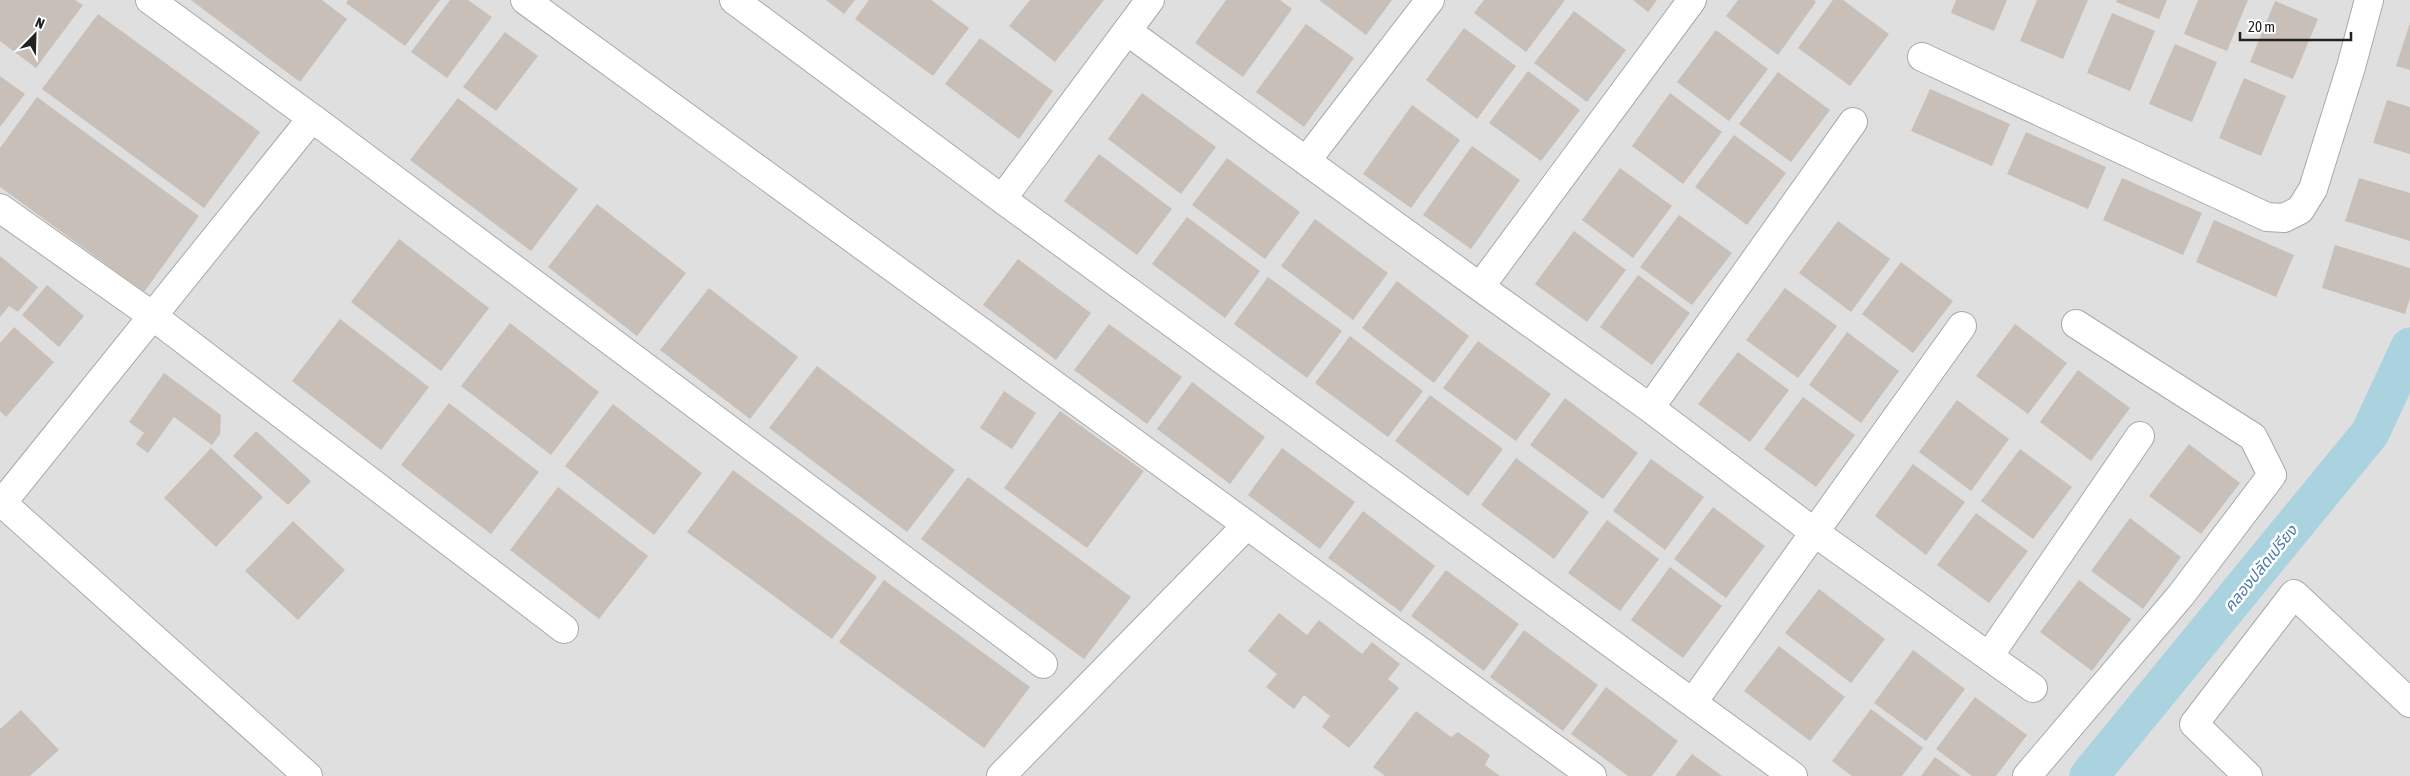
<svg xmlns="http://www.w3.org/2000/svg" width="2410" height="776" font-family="'Asap Condensed','Noto Sans Thai',sans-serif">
	<rect width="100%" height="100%" fill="#f2efe9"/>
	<path fill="#e0dfdf" d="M0,0H2410V776H0Z"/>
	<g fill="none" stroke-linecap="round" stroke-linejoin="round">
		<path stroke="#aad3df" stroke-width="39" d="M2089,776L2370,433L2410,347"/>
	</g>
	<path fill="#c7bfb8" d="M0,0H75L83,5L36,68L0,41Z
		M191,0H322L347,19L300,82Z
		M348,0H440L405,46L346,3Z
		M450,0H468L492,17L447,78L411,52Z
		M826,0H855L844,14Z
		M869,0H931L969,28L933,76L855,19Z
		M1030,0H1104L1055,62L1009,26Z
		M1226,0H1280L1292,9L1243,77L1195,43Z
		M1319,0H1392L1366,35Z
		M1484,0H1565L1526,52L1474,13Z
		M1633,0H1657L1648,12Z
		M1738,0H1814L1816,2L1778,55L1726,16Z
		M1833,0H1843L1889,34L1850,86L1798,48Z
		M1956,0H2007L1994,31L1951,13Z
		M2037,0H2088L2063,59L2020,41Z
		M2117,0H2167L2159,19L2116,2Z
		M2198,0H2248L2227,51L2184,34Z
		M2275,1L2318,19L2293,79L2250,62Z
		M1574,11L1626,50L1587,102L1534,63Z
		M2112,13L2155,31L2130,91L2087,73Z
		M98,14L260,132L204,208L42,89Z
		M2410,23V70L2396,66Z
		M1306,24L1354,58L1304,127L1256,92Z
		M1464,28L1516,66L1477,119L1426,80Z
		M1716,30L1768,69L1729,121L1677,82Z
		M505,32L538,56L496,111L463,87Z
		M980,38L1053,91L1019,139L945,84Z
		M2175,44L2217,62L2192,122L2149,104Z
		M1528,71L1580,110L1541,161L1489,123Z
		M1778,72L1830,110L1791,162L1739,124Z
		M0,76L25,94L0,127Z
		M2244,78L2286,96L2261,156L2219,138Z
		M1930,89L2010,124L1992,166L1911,131Z
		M1142,93L1216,147L1181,194L1108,139Z
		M1670,93L1722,132L1683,184L1632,146Z
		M37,97L199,216L144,292L0,187V148Z
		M458,98L578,189L531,251L410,160Z
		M2387,100L2410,107V154L2373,143Z
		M1412,105L1460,140L1411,208L1363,174Z
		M2026,132L2106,167L2088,209L2007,174Z
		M1734,135L1786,173L1747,225L1695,187Z
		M1472,146L1520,180L1471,249L1423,215Z
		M1099,154L1172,209L1137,255L1064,201Z
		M1227,158L1300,212L1265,259L1192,205Z
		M1620,168L1672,206L1633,258L1582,220Z
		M2122,178L2202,213L2183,255L2103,220Z
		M2359,178L2410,193V241L2345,221Z
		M597,204L686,273L637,336L548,267Z
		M1679,215L1732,253L1692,305L1640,267Z
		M1187,217L1260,271L1225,318L1152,264Z
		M1315,219L1388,273L1353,320L1281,266Z
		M2214,220L2294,255L2276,297L2196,262Z
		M1838,221L1890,259L1851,312L1799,273Z
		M1574,231L1626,270L1587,322L1535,284Z
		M399,239L489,308L441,371L351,302Z
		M2335,245L2410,268V298L2405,314L2322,288Z
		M0,256L38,287L18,312L9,306L0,317Z
		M1018,259L1091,313L1056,360L983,305Z
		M1901,262L1953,301L1913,353L1862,314Z
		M1638,275L1690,313L1652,365L1600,327Z
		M1268,277L1342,331L1307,378L1234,324Z
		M1397,281L1469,336L1434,383L1362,328Z
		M47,285L84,316L59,347L22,315Z
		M709,288L798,357L750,419L660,350Z
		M1785,288L1837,326L1798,378L1746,340Z
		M340,319L429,387L381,450L292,381Z
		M510,323L599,392L551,455L461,386Z
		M1109,324L1182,377L1147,424L1074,370Z
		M2015,324L2067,363L2028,414L1976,376Z
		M14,327L54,362L6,417L0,411V343Z
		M1847,332L1899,371L1861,423L1809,385Z
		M1350,336L1423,391L1388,437L1315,383Z
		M1478,341L1551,394L1516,441L1443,388Z
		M1738,352L1789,390L1750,442L1698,404Z
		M817,366L955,470L907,532L769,428Z
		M2078,370L2130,408L2091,461L2040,422Z
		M164,373L221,415L220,434L212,445L174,417L148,453L136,444L144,433L129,422Z
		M1192,382L1265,437L1230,484L1157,429Z
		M1004,391L1036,413L1012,449L980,428Z
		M1430,395L1503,449L1468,496L1395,441Z
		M1803,397L1855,435L1816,487L1764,449Z
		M1565,398L1638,453L1603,499L1530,445Z
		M1957,400L2009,439L1971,491L1919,452Z
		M449,403L539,472L491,534L401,465Z
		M613,404L702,473L654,535L565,466Z
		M1060,411L1144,471L1087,548L1004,488Z
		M256,431L311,481L288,505L233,456Z
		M2189,444L2240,483L2201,534L2149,496Z
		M211,448L263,497L216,547L164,498Z
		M1282,448L1355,502L1320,549L1248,495Z
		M2020,449L2072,487L2033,539L1981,501Z
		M1516,458L1589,512L1554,559L1481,505Z
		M1651,459L1704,497L1665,550L1613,511Z
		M1913,464L1965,502L1926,555L1875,516Z
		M733,470L877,577L832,639L687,532Z
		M968,477L1131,597L1084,659L921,539Z
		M558,487L648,556L599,619L510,550Z
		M1713,507L1765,546L1726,598L1674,559Z
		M1363,511L1435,566L1401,612L1328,558Z
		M1976,513L2028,551L1989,603L1937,565Z
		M2130,518L2181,557L2143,609L2091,571Z
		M1607,520L1659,559L1620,611L1568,573Z
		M293,521L345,570L298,620L245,571Z
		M1670,567L1722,606L1683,658L1631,620Z
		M1446,570L1519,624L1484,671L1411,616Z
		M884,580L1030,687L984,748L839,642Z
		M2079,580L2131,619L2092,671L2040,632Z
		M1819,589L1885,639L1851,683L1785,633Z
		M1279,613L1307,635L1319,620L1362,654L1372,642L1400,664L1388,679L1399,688L1349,748L1322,727L1330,716L1304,695L1294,709L1266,687L1277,674L1248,651Z
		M1524,630L1598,685L1563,731L1490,677Z
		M1779,646L1845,697L1810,741L1744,691Z
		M1913,650L1965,689L1926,741L1874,703Z
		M1606,687L1678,741L1652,776H1628L1571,734Z
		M1975,697L2027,735L1996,776H1972L1936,749Z
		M1871,709L1923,748L1902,776H1852L1832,761Z
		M21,710L59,750L30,776H0V729Z
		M1416,711L1451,737L1458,732L1490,755L1485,765L1500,776H1385L1373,767Z
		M1692,754L1722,776H1675Z
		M1935,757L1961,776H1921Z"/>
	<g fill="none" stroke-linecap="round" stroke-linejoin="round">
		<defs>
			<path id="minor" d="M525,0L1592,776
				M734,0L1002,199L1793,776
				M1127,31L1480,287L1650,408L1814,532L2033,688
				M1922,57L2267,217L2284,218L2300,210L2313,189L2351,67L2369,0
				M312,118L1043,664
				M1306,161L1430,0
				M1002,199L1150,0
				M0,208L154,317L564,629
				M1480,287L1692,0
				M1650,408L1853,122
				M0,501L308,776
				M2,503L312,118L150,0
				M1989,656L2140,436
				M1693,702L1962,326
				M1001,776L1247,525
				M2027,776L2181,595L2272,475L2253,437L2076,324
				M2248,776L2194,724L2294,594L2410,703"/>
		</defs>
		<use href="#minor" stroke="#a9a9a9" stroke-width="30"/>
		<use href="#minor" stroke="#fff" stroke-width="28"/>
	</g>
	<g text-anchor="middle" stroke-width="5" stroke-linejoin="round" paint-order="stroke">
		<g font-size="16" font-style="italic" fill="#4a7aab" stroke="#fff">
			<text transform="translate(2260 568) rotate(-51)" y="6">คลองปลัดเปรียง</text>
		</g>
	</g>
	<g transform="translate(35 35) rotate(23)" stroke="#ffffff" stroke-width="4" paint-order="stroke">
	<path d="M0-4L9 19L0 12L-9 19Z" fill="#222222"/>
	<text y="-8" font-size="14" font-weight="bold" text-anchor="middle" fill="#222222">N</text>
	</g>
	<path d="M2240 32v8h111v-8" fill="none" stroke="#222222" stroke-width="2.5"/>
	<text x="2248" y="32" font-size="15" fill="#222222" stroke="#ffffff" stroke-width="4" paint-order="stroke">20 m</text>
</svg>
